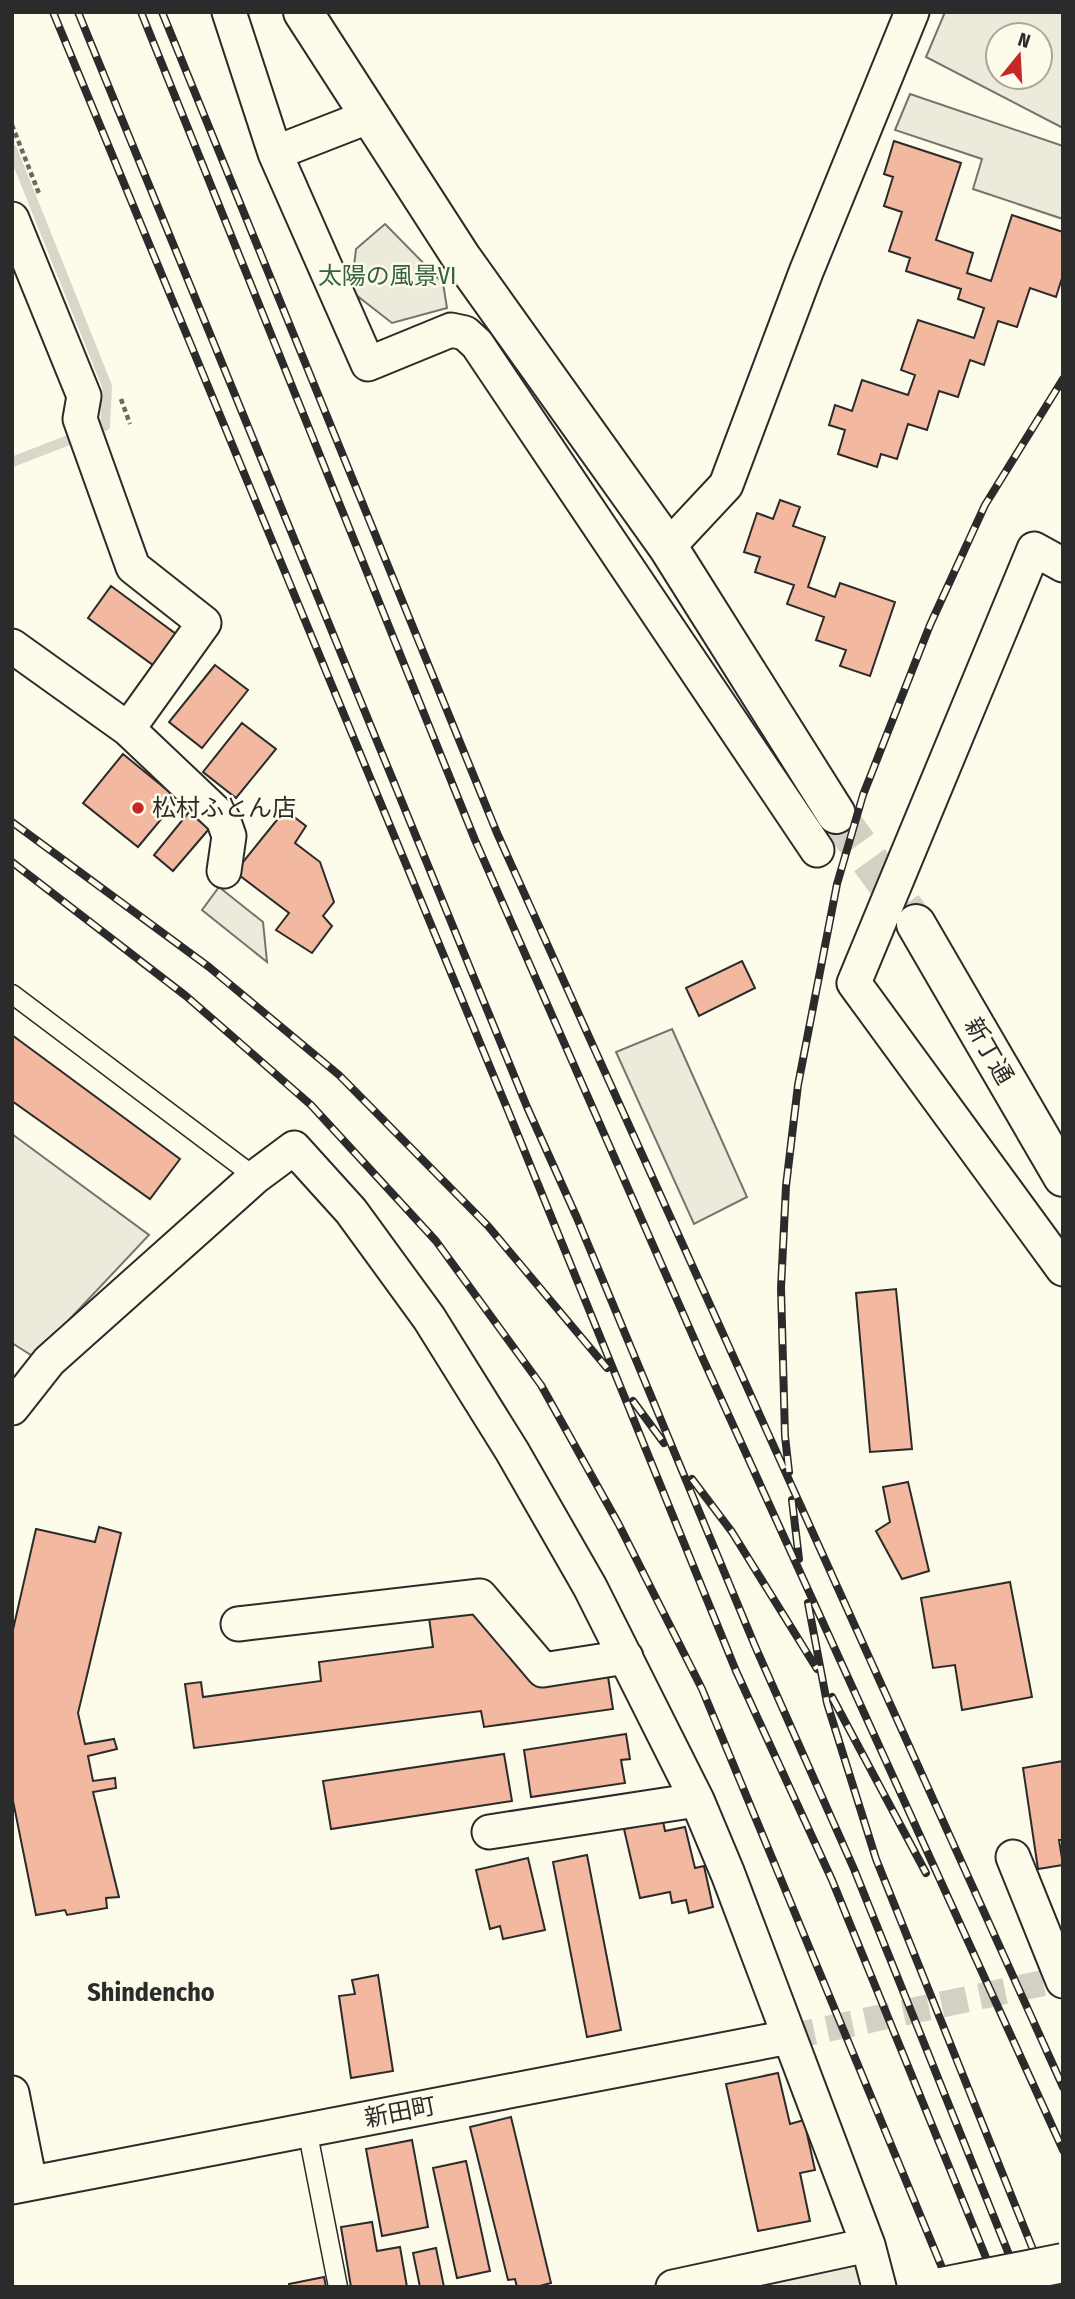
<svg xmlns="http://www.w3.org/2000/svg" width="1075" height="2299" font-family="'Fira Sans Condensed','Noto Sans JP',sans-serif">
	<rect width="100%" height="100%" fill="#fdfbea"/>
	<path fill="#ecebdb" stroke="#74746e" stroke-width="2" fill-rule="evenodd" d="M945,12H1063V128L926,57ZM998,35H1040V77H998Z
		M385,224L443,283L447,308L392,323L351,291L356,249Z
		M857,2261L865,2287H734Z"/>
	<path fill="#eceadb" stroke="#74746e" stroke-width="2" d="M910,94L1063,146V219L973,189L982,159L895,130Z
		M219,887L263,922L267,962L202,910Z
		M672,1029L747,1197L694,1224L616,1052Z
		M12,1134L149,1235L34,1357L12,1343Z"/>
	<g fill="none" stroke-linecap="round" stroke-linejoin="round">
		<path stroke="#d8d7c9" stroke-width="10" d="M12,149L107,386L105,426L12,462"/>
	</g>
	<path fill="#f2b8a0" stroke="#2b2b2b" stroke-width="2" d="M894,141L961,163L936,240L973,253L967,273L991,281L1012,215L1063,232V275L1056,297L1030,288L1017,327L998,321L984,365L970,360L958,397L939,391L927,430L908,424L897,459L881,454L877,467L838,454L845,430L829,425L835,405L852,411L862,380L908,395L915,375L901,370L918,320L974,338L984,308L958,299L961,289L906,271L910,258L889,251L902,212L884,206L893,177L884,174Z
		M780,500L800,507L793,526L825,537L808,587L835,597L840,583L895,602L870,676L840,666L846,650L816,640L824,617L787,604L794,585L755,572L760,557L744,552L757,513L773,519Z
		M111,586L176,634L153,665L88,618Z
		M215,665L248,690L202,748L169,722Z
		M242,723L276,749L236,798L203,772Z
		M123,754L178,799L138,847L83,803Z
		M285,810L306,826L295,843L320,862L334,902L323,916L332,926L312,953L276,930L289,913L235,872Z
		M189,812L209,829L173,871L154,855Z
		M742,961L755,988L699,1016L686,988Z
		M12,1035L180,1159L150,1199L12,1101Z
		M896,1289L912,1449L870,1452L856,1293Z
		M908,1482L929,1571L902,1579L876,1531L890,1522L883,1487Z
		M99,1527L121,1533L78,1713L85,1744L114,1739L117,1749L88,1756L93,1781L115,1778L116,1788L93,1792L119,1897L106,1898L107,1908L67,1915L65,1910L36,1915L12,1796V1634L36,1529L95,1542Z
		M1010,1582L1032,1697L962,1710L955,1665L933,1668L921,1598Z
		M478,1603L538,1678L607,1670L613,1709L484,1727L481,1711L194,1748L185,1684L201,1682L203,1697L321,1681L319,1662L433,1647L428,1610Z
		M626,1734L630,1759L621,1760L625,1783L531,1797L524,1750Z
		M504,1754L512,1801L331,1829L323,1781Z
		M1063,1761V1840H1059L1063,1865L1038,1869L1023,1768Z
		M663,1821L665,1831L685,1827L695,1868L704,1866L713,1907L689,1913L686,1900L672,1903L670,1892L640,1898L624,1829Z
		M587,1855L621,2030L587,2037L553,1862Z
		M528,1858L545,1930L503,1939L500,1926L490,1929L476,1870Z
		M378,1975L393,2071L351,2078L339,1996L355,1994L352,1980Z
		M778,2073L790,2124L804,2120L815,2170L800,2173L810,2221L758,2231L726,2084Z
		M511,2117L551,2283L536,2287H517L515,2279L508,2280L470,2127Z
		M412,2140L428,2227L382,2236L366,2149Z
		M466,2161L490,2271L457,2278L433,2168Z
		M372,2222L377,2251L400,2247L407,2287H351L341,2227Z
		M436,2248L444,2287H420L413,2253Z
		M324,2277L326,2287H290L289,2284Z"/>
	<g fill="none" stroke-linecap="round" stroke-linejoin="round">
		<path stroke="#d3d1c4" stroke-width="26" stroke-dasharray="26 13" stroke-linecap="butt" d="M789,2037L1062,1979"/>
		<path stroke="#d3d1c4" stroke-width="38" stroke-dasharray="38 19" stroke-linecap="butt" d="M836,814L916,924"/>
		<defs>
			<path id="service" d="M12,994L255,1177
				M307,2129L338,2287"/>
			<path id="minor" d="M229,12L275,153
				M370,116L275,153L368,364L451,330L465,333L477,344L817,850
				M12,219L84,396L80,419L133,567L204,623L128,729
				M668,547L726,485L806,272L912,12
				M1063,565L1034,549L854,983L1063,1269
				M12,646L128,729L223,819L229,836L224,871
				M12,1408L49,1361L255,1177L294,1148L351,1211L429,1318L512,1451L590,1587L697,1800L728,1874L868,2245L879,2287
				M238,1624L480,1596L543,1670L626,1657
				M489,1832L697,1800
				M1013,1857L1063,1981
				M12,2093L30,2183
				M12,2187L789,2037
				M673,2287L868,2245"/>
			<path id="tertiary" d="M303,12L461,257L668,547L836,814
				M916,924L1063,1177"/>
		</defs>
		<use href="#service" stroke="#2b2b2b" stroke-width="21"/>
		<use href="#minor" stroke="#2b2b2b" stroke-width="37"/>
		<use href="#tertiary" stroke="#2b2b2b" stroke-width="42"/>
		<path stroke="#6a6964" stroke-width="4.5" stroke-dasharray="5 3.5" stroke-linecap="butt" d="M12,125L40,196
			M121,399L130,424"/>
		<use href="#service" stroke="#fdfbea" stroke-width="18"/>
		<use href="#minor" stroke="#fdfbea" stroke-width="33"/>
		<use href="#tertiary" stroke="#fdfbea" stroke-width="38"/>
		<defs>
			<path id="rail" d="M53,12L509,1113L736,1671L832,1880L998,2287
				M78,12L527,1107L577,1218L755,1646L854,1869L1022,2287
				M141,12L475,840L703,1359L1063,2150
				M162,12L497,833L1063,2087
				M12,822L209,967L339,1075L488,1226L607,1368
				M12,862L186,996L311,1105L436,1241L541,1385L618,1523L702,1689L950,2287
				M633,1401L664,1443
				M789,1472L785,1436L781,1288L786,1186L798,1085L837,884L863,795L930,625L985,505L1063,379
				M692,1479L732,1532L817,1669
				M792,1500L799,1559
				M808,1603L827,1703L876,1859L1048,2287
				M832,1697L926,1873"/>
		</defs>
		<use href="#rail" stroke="#2b2b2b" stroke-width="8"/>
		<use href="#rail" stroke="#fdfbea" stroke-width="5" stroke-dasharray="16" stroke-linecap="butt"/>
		<defs>
			<path id="primary-bridge" d="M942,2287L1063,2263"/>
		</defs>
		<use href="#primary-bridge" stroke="#2b2b2b" stroke-width="42" stroke-linecap="butt"/>
		<use href="#primary-bridge" stroke="#fdfbea" stroke-width="38"/>
	</g>
	<circle fill="#c62828" stroke="#fdfbea" stroke-width="2.5" cx="138" cy="808" r="7"/>
	<g text-anchor="middle" stroke-width="5" stroke-linejoin="round" paint-order="stroke">
		<g font-size="24" fill="#34623c" stroke="#fdfbea">
			<text x="387" y="284">太陽の風景VI</text>
		</g>
		<g font-size="24" fill="#2b2b2b" stroke="#fdfbea" text-anchor="start">
			<text x="152" y="816">松村ふとん店</text>
		</g>
		<g font-size="24" fill="#2b2b2b" stroke="#fdfbea">
			<text transform="translate(989 1051) rotate(60)" y="8">新丁通</text>
			<text transform="translate(400 2112) rotate(-11)" y="8">新田町</text>
		</g>
		<g font-size="26" font-weight="bold" fill="#2b2b2b" stroke="#fdfbea">
			<text x="151" y="2001">Shindencho</text>
		</g>
	</g>
	<rect width="1075" height="2299" fill="none" stroke="#2b2b2b" stroke-width="28"/>
	<g transform="translate(1019 56) rotate(18)"><circle r="33" fill="#fdfbea" stroke="#a9a89e" stroke-width="2"/>
	<path d="M0-5L12 26L0 18L-12 26Z" fill="#c62828"/>
	<text y="-10" font-size="19" font-weight="bold" text-anchor="middle" fill="#2b2b2b">N</text>
	</g>
</svg>
